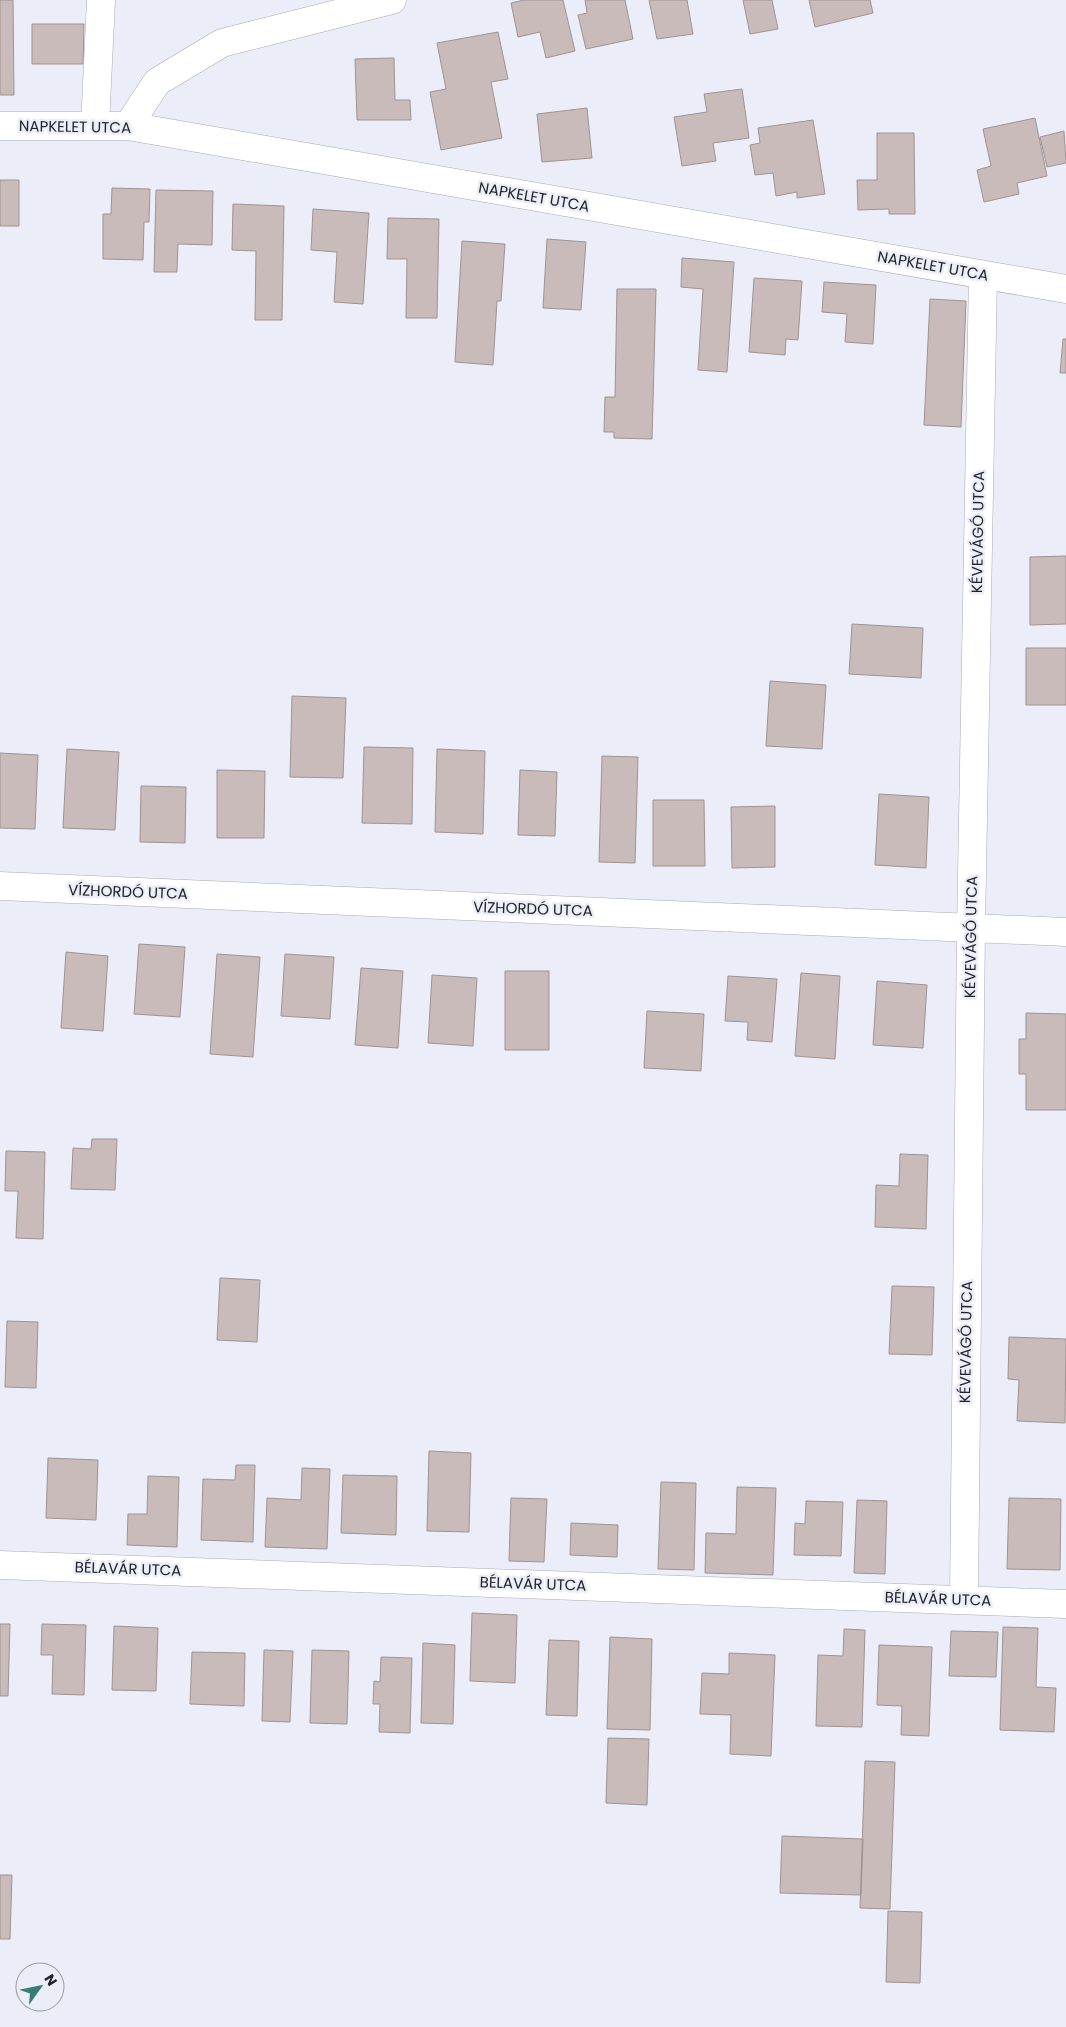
<svg xmlns="http://www.w3.org/2000/svg" width="1066" height="2027" font-family="Poppins,sans-serif">
	<rect width="100%" height="100%" fill="#ebeef8"/>
	<path fill="#c8bbba" stroke="#9f9393" d="M0,0H13L14,95H0Z
		M524,0H563L575,51L546,58L540,32L518,37L511,3Z
		M585,0H625L633,39L586,49L578,15L587,13Z
		M649,0H687L693,34L657,39Z
		M743,0H772L778,29L750,34Z
		M809,0H870L873,13L815,27Z
		M32,24H84L83,64H32Z
		M498,32L508,79L491,82L502,138L441,150L430,92L446,89L437,43Z
		M394,58L395,100H410L411,120H357L355,59Z
		M742,89L749,138L713,143L716,161L682,166L674,117L707,112L704,94Z
		M587,108L592,158L542,162L537,114Z
		M1035,118L1047,176L1017,183L1019,194L984,202L977,170L991,166L983,129Z
		M813,120L825,194L797,198V192L776,196L773,173L755,175L750,145L760,143L758,128Z
		M1064,131L1066,163L1047,167L1040,137Z
		M877,133H914L915,214H889V209L858,210L857,180H877Z
		M0,180H19V226H0Z
		M112,188L150,189L149,222H144L143,260L103,259V214H111Z
		M156,190L213,191L212,245L178,244L177,272H154Z
		M233,204L284,206L282,320H255L256,251L232,250Z
		M313,209L369,213L363,304L334,302L337,252L311,250Z
		M388,218L439,219L437,318H406L407,259H387Z
		M547,239L586,242L581,310L543,308Z
		M462,241L505,244L501,301H497L493,365L455,362Z
		M682,258L734,262L727,372L698,370L703,289L681,287Z
		M754,278L802,281L798,340L786,339L785,355L749,352Z
		M824,282L876,285L873,344L845,342L847,314L822,312Z
		M617,289H656L652,439L614,438V432H604L605,397H615Z
		M930,299L966,301L961,427L924,425Z
		M1063,339H1066V373H1060Z
		M1066,556V624L1030,625V557Z
		M852,624L923,628L921,678L849,674Z
		M1026,648H1066V705H1026Z
		M770,681L826,685L822,749L766,746Z
		M292,696L346,698L343,778L290,777Z
		M364,747L413,748L412,824L362,823Z
		M67,749L119,752L115,830L63,828Z
		M437,749L485,751L483,834L435,832Z
		M0,753L38,755L35,829L0,828Z
		M602,756L638,757L635,863L599,862Z
		M217,770L265,771L264,838H217Z
		M520,770L557,772L555,836L518,835Z
		M141,786L186,787L185,843L140,842Z
		M879,794L929,797L926,868L875,865Z
		M653,800H704L705,866H653Z
		M775,806V867L732,868L731,807Z
		M139,944L185,947L180,1017L134,1014Z
		M66,952L108,956L103,1031L61,1028Z
		M217,954L260,957L253,1057L210,1054Z
		M285,954L334,957L330,1019L281,1016Z
		M361,968L403,971L398,1048L355,1045Z
		M505,971H549V1050H505Z
		M801,973L840,976L835,1059L795,1056Z
		M432,975L477,978L473,1046L428,1043Z
		M728,976L777,979L772,1042L747,1040L748,1022L725,1021Z
		M877,981L927,985L923,1048L873,1045Z
		M647,1011L704,1014L701,1071L644,1068Z
		M1026,1013L1066,1014V1110H1026V1074H1019V1039H1026Z
		M92,1139H117L115,1190L71,1189L73,1148L91,1149Z
		M6,1151L45,1152L43,1239L16,1238L18,1191H5Z
		M900,1154L928,1155L926,1229L875,1227L876,1185L899,1186Z
		M220,1278L260,1280L257,1342L217,1340Z
		M892,1286L934,1287L932,1355L889,1354Z
		M7,1321L38,1322L36,1388L5,1387Z
		M1009,1337L1066,1339L1065,1423L1017,1421L1019,1380L1008,1379Z
		M429,1451L471,1453L469,1532L427,1531Z
		M48,1458L98,1460L96,1520L46,1518Z
		M236,1465H255L253,1542L201,1540L203,1479L235,1480Z
		M302,1468L330,1469L327,1549L265,1547L267,1498L301,1500Z
		M343,1475L397,1476L396,1535L341,1533Z
		M148,1476L179,1477L177,1547L127,1545L128,1514H147Z
		M661,1482L696,1483L694,1570L658,1569Z
		M737,1487L776,1488L773,1575L705,1573L706,1533L736,1534Z
		M511,1498L547,1499L544,1562L509,1561Z
		M1009,1498L1061,1499L1060,1570L1007,1569Z
		M857,1500L887,1501L885,1574L854,1573Z
		M806,1501L843,1502L841,1556L794,1555L795,1523L805,1524Z
		M571,1523L618,1525L617,1557L570,1555Z
		M472,1613L517,1615L515,1683L470,1681Z
		M0,1624H10L8,1696H0Z
		M42,1624L86,1625L84,1695L52,1694L53,1655H41Z
		M114,1626L158,1628L156,1691L112,1690Z
		M1003,1627L1038,1628L1036,1687L1056,1688L1054,1732L1000,1730Z
		M844,1629L865,1630L862,1727L816,1726L818,1655L843,1656Z
		M951,1631L998,1632L996,1677L949,1676Z
		M610,1637L652,1639L650,1730L607,1729Z
		M549,1640L579,1641L577,1716L546,1715Z
		M423,1643L455,1645L453,1724L421,1723Z
		M879,1645L932,1647L929,1736L901,1735L902,1706L877,1705Z
		M264,1650L293,1651L290,1722L262,1721Z
		M312,1650L349,1651L347,1724L310,1723Z
		M192,1652L245,1653L244,1706L190,1704Z
		M729,1653L775,1655L771,1756L730,1754L731,1715L700,1714L702,1673L729,1674Z
		M381,1657L412,1658L410,1733L379,1732L380,1704H373L374,1681L380,1682Z
		M608,1738L649,1739L647,1805L606,1803Z
		M865,1761L895,1762L890,1909L860,1908Z
		M782,1836L863,1839L861,1895L780,1893Z
		M0,1875H12L10,1939H0Z
		M888,1911L922,1912L920,1983L886,1982Z"/>
	<g fill="none" stroke-linecap="round" stroke-linejoin="round">
		<defs>
			<path id="minor" d="M0,126H128L1066,289
				M95,126L101,0
				M128,126L157,82L222,43L392,0
				M0,886L1066,932
				M0,1565L1066,1604
				M964,1600L971,928L983,275"/>
		</defs>
		<use href="#minor" stroke="#a8abb5" stroke-width="29"/>
		<use href="#minor" stroke="#fff" stroke-width="28"/>
	</g>
	<g text-anchor="middle" stroke-width="5" stroke-linejoin="round" paint-order="stroke">
		<g font-size="15" fill="#212226" stroke="#ebeef8">
			<text transform="translate(75 127) rotate(1)" y="5">NAPKELET UTCA</text>
			<text transform="translate(534 197) rotate(10)" y="5">NAPKELET UTCA</text>
			<text transform="translate(933 266) rotate(10)" y="5">NAPKELET UTCA</text>
			<text transform="translate(978 532) rotate(-89)" y="5">KÉVEVÁGÓ UTCA</text>
			<text transform="translate(128 892) rotate(2)" y="5">VÍZHORDÓ UTCA</text>
			<text transform="translate(533 909) rotate(2)" y="5">VÍZHORDÓ UTCA</text>
			<text transform="translate(971 937) rotate(-89)" y="5">KÉVEVÁGÓ UTCA</text>
			<text transform="translate(966 1342) rotate(-89)" y="5">KÉVEVÁGÓ UTCA</text>
			<text transform="translate(128 1569) rotate(2)" y="5">BÉLAVÁR UTCA</text>
			<text transform="translate(533 1584) rotate(2)" y="5">BÉLAVÁR UTCA</text>
			<text transform="translate(938 1599) rotate(2)" y="5">BÉLAVÁR UTCA</text>
		</g>
	</g>
	<g transform="translate(40 1987) rotate(57)"><circle r="24" fill="#ebeef8" stroke="#9a9ca4"/>
	<path d="M0-4L9 19L0 12L-9 19Z" fill="#367d75"/>
	<text y="-8" font-size="14" font-weight="bold" text-anchor="middle" fill="#212226">N</text>
	</g>
</svg>
